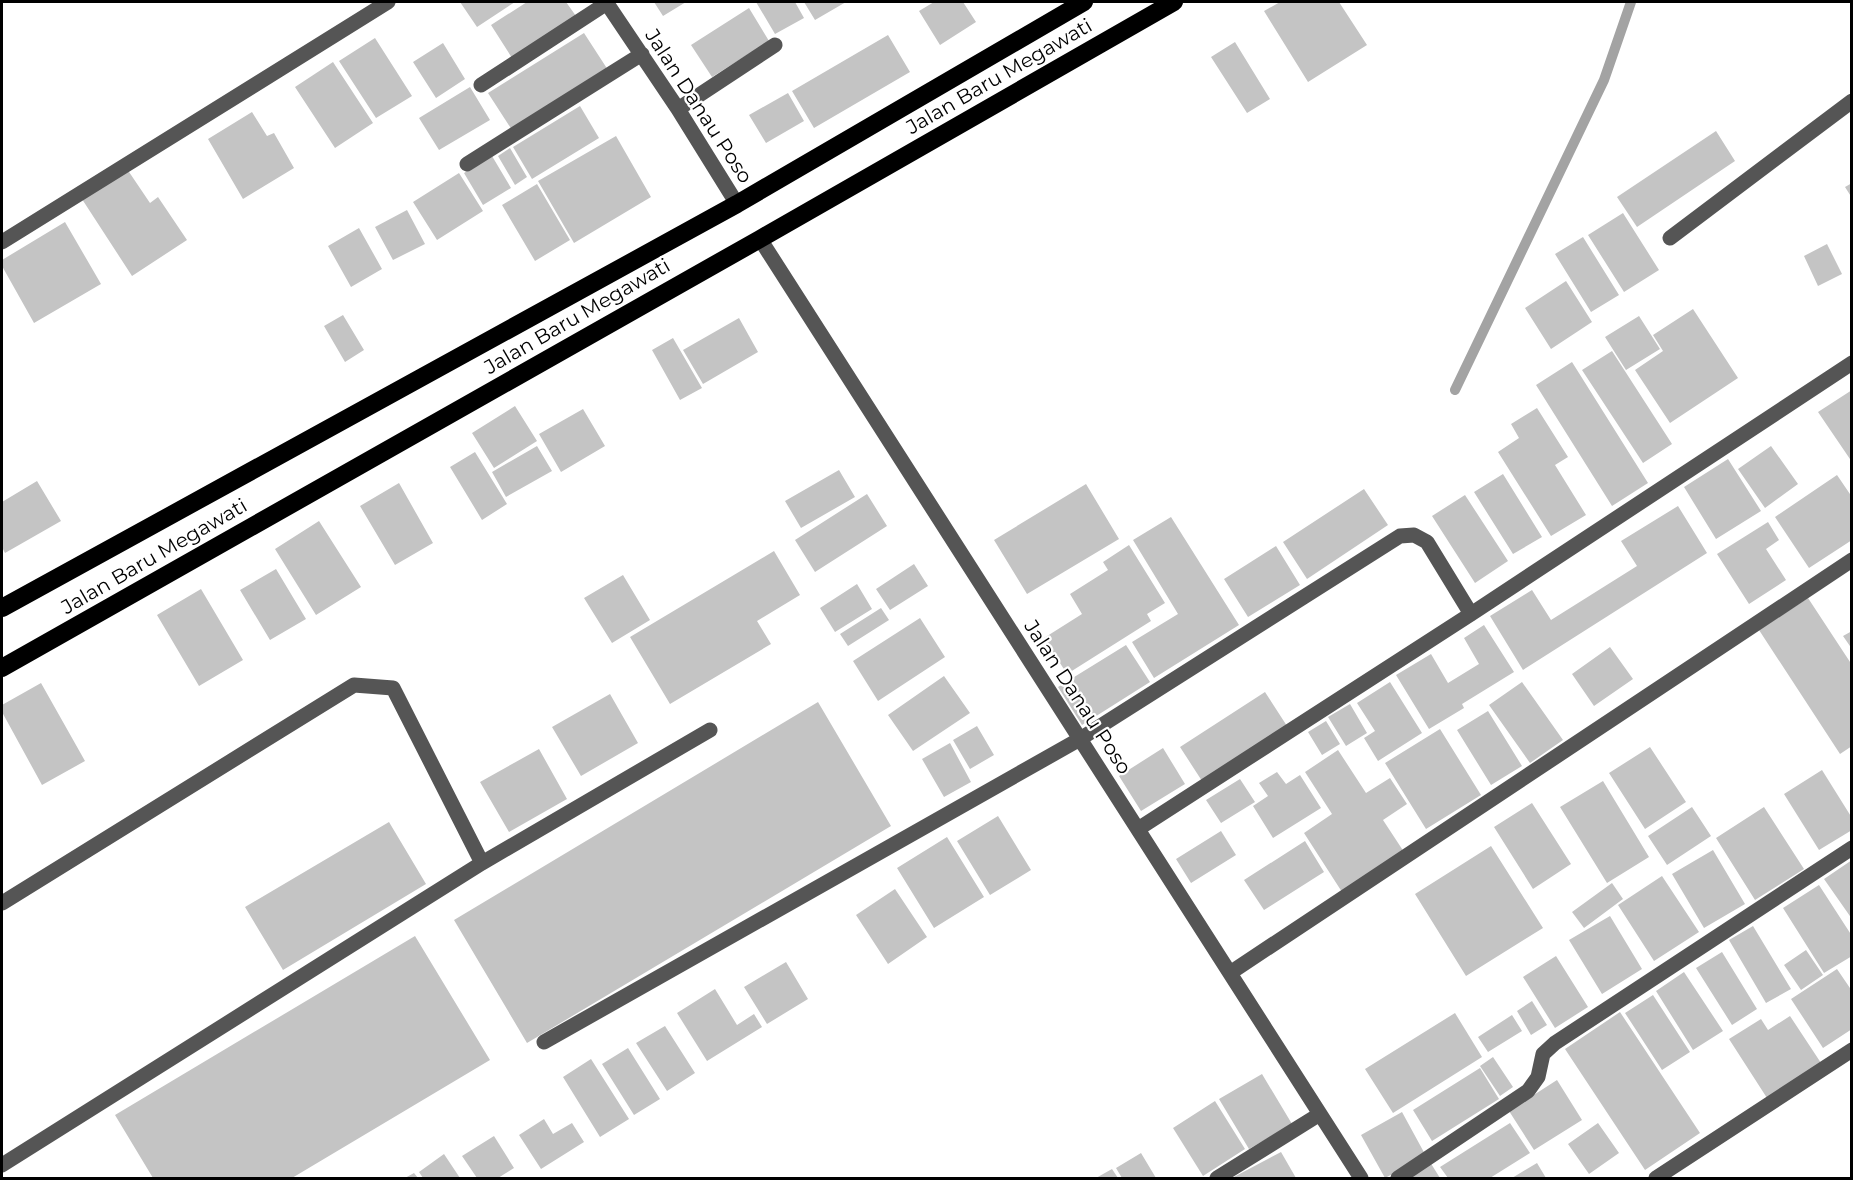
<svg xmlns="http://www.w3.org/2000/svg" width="1853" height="1180" font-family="Montserrat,sans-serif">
	<rect width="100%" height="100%" fill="#fff"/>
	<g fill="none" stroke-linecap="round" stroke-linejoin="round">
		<path stroke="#a3a3a3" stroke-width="10" d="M1455,390L1604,80L1631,2"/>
	</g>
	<path fill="#c4c4c4" d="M460,2H515L477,27Z
		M527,2H566L576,16L512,58L491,25Z
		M654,2H686L663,16Z
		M756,2H795L804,18L775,34Z
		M804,2H846L815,20Z
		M934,2H963L976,22L940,45L919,11Z
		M1280,2H1339L1367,45L1308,82L1264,11Z
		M749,8L769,41L712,77L691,45Z
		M584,33L608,70L512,130L488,93Z
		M888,35L910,72L814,128L792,91Z
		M375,38L412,96L376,118L339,61Z
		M1235,42L1270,99L1247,113L1211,57Z
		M443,43L465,79L436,98L413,62Z
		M333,62L373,123L335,148L295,87Z
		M470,87L490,120L439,150L419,118Z
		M788,93L804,121L766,143L749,115Z
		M580,106L599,138L532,179L513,147Z
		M252,112L267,136L274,133L294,168L243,199L208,139Z
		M1716,131L1735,161L1637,227L1617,197Z
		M616,136L651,197L574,243L538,181Z
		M510,148L527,177L515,185L498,156Z
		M492,156L511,188L483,205L464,173Z
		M125,166L150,203L158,197L187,240L132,276L80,196Z
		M459,173L483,211L437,240L413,202Z
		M1852,183V198L1845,187Z
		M537,184L570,240L535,261L502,205Z
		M407,210L425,244L393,260L375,227Z
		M1623,213L1659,270L1624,292L1588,235Z
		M65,222L101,284L34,323L2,266V260Z
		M359,228L382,269L351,287L328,246Z
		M1583,237L1619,295L1591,312L1555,254Z
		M1827,244L1842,274L1818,286L1804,256Z
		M1566,281L1592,322L1551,349L1525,308Z
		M1693,309L1738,378L1670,423L1635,370L1663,351L1653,335Z
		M343,315L364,350L345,362L324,326Z
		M1639,316L1660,349L1626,370L1605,337Z
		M739,318L758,352L703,384L683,350Z
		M673,338L702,388L680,400L652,350Z
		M1612,351L1672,444L1643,463L1582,370Z
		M1572,362L1648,483L1612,506L1536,385Z
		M1852,390V462L1818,412Z
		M515,406L537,441L494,468L472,433Z
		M1537,408L1568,457L1555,465L1586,515L1551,536L1498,452L1519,438L1511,424Z
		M583,409L605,446L561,472L539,434Z
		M537,446L552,471L506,497L492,472Z
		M1771,446L1798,484L1765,508L1738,469Z
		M475,452L507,504L482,520L450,467Z
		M1728,459L1761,511L1716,539L1684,487Z
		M839,470L855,497L801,528L785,501Z
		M1503,474L1542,537L1513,554L1474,492Z
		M1837,475L1852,497V540L1809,568L1775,517Z
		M37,481L61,521L5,553L2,547V502Z
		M399,483L433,543L395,565L360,506Z
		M1086,484L1119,539L1027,594L994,540Z
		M1364,489L1388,525L1307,579L1283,542Z
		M867,494L887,526L815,572L795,540Z
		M1465,495L1508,561L1475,583L1432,516Z
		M1678,506L1707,553L1523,670L1490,616L1532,590L1551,620L1637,566L1621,541Z
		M1171,517L1239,625L1154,678L1132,642L1178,614L1133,540Z
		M319,521L361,587L316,615L275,549Z
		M1768,522L1779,540L1766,549L1786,580L1749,604L1717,554Z
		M1129,545L1165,603L1147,614L1151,621L1067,674L1044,638L1082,614L1070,594L1108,570L1103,562Z
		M1276,546L1300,585L1248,617L1224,579Z
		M774,551L800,595L757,621L771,644L670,704L630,637Z
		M914,564L928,586L890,610L876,589Z
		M276,569L306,619L270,640L240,590Z
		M623,575L650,620L612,643L584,598Z
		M857,584L872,609L835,632L820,608Z
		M201,589L243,660L199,686L157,615Z
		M1808,598L1852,665V746L1840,754L1759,630Z
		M881,608L889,620L848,646L840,634Z
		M920,618L945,657L878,701L853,661Z
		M1484,625L1514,672L1462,704L1464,708L1429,729L1396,675L1431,654L1448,683L1479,664L1464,638Z
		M1852,631V649L1843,636Z
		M1126,645L1150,682L1082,725L1058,687Z
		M1610,647L1633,679L1594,706L1572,674Z
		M944,676L970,713L913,751L888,715Z
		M1390,682L1422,733L1378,761L1364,738L1375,731L1357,703Z
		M1522,682L1563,740L1530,763L1489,705Z
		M41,683L85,761L42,785L2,712V705Z
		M1265,692L1287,726L1202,781L1180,747Z
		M610,694L638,743L581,776L552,727Z
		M818,702L891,826L527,1043L454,920Z
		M1350,704L1367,733L1346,746L1328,717Z
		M1488,711L1522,766L1491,785L1457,730Z
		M1326,721L1340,744L1322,755L1308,732Z
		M977,726L994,755L970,769L953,740Z
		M1440,729L1481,795L1426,829L1385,763Z
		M950,743L971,782L944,797L922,759Z
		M1650,747L1686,802L1645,829L1609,773Z
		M1163,748L1185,784L1141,811L1119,776Z
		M539,749L567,799L509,832L480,782Z
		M1338,750L1366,793L1390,778L1407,804L1383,820L1404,852L1342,892L1304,833L1332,814L1305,772Z
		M1822,770L1852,818V830L1819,850L1784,794Z
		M1277,772L1286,784L1300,775L1321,808L1273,838L1253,806L1268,796L1259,783Z
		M1240,779L1255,802L1221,823L1206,800Z
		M1603,781L1649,857L1607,883L1560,807Z
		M1532,803L1571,864L1533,889L1494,827Z
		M1692,807L1711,836L1667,865L1648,836Z
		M1764,807L1804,869L1755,900L1716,838Z
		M998,816L1031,870L990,895L957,841Z
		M389,822L426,884L283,970L245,907Z
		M1221,831L1236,855L1191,883L1176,859Z
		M947,837L984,897L934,928L897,868Z
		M1305,841L1324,872L1264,910L1244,880Z
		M1491,846L1543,928L1466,976L1415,894Z
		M1713,850L1745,904L1704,928L1672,874Z
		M1852,860V919L1824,879Z
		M1662,876L1699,932L1654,961L1618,905Z
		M1612,883L1623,899L1584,928L1572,912Z
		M1819,885L1852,936V956L1824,973L1783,908Z
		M895,889L927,937L888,964L856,915Z
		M1610,916L1642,969L1602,994L1569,940Z
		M1753,926L1791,989L1766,1003L1729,940Z
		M415,936L490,1060L292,1178H153L115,1115Z
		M1806,950L1823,975L1801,990L1784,965Z
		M1722,952L1757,1009L1732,1025L1696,968Z
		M1556,956L1588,1007L1555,1028L1523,977Z
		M786,962L808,999L767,1024L744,987Z
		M1837,969L1852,991V1029L1823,1048L1791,999Z
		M1684,972L1723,1031L1693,1050L1656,991Z
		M715,989L737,1025L754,1014L762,1027L707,1061L677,1013Z
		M1653,995L1690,1052L1662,1070L1625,1013Z
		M1532,1001L1547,1025L1531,1035L1517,1011Z
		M1620,1012L1700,1133L1645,1170L1565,1049Z
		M1455,1013L1482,1057L1393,1113L1365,1069Z
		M1512,1015L1522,1031L1488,1052L1478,1037Z
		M1790,1016L1821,1063L1767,1098L1729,1039L1761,1019L1768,1030Z
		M665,1026L695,1073L667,1091L636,1043Z
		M628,1048L660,1099L634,1115L602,1064Z
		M1493,1057L1513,1087L1500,1096L1480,1066Z
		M591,1059L629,1119L600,1137L563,1077Z
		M1480,1068L1499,1099L1432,1141L1413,1110Z
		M1262,1074L1292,1124L1249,1149L1219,1099Z
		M1557,1080L1582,1120L1534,1150L1509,1111Z
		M1215,1101L1245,1149L1203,1176L1173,1128Z
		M1402,1112L1426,1156L1385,1178L1361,1135Z
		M544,1119L553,1134L572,1123L584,1142L541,1169L519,1135Z
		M1510,1123L1530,1153L1490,1178H1448L1440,1167Z
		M1598,1123L1619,1153L1589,1174L1568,1144Z
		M494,1136L514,1168L498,1178H477L462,1156Z
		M1281,1152L1296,1178H1232Z
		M1141,1153L1156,1178H1122L1116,1168Z
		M444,1154L460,1178H423L419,1172Z
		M1430,1162L1440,1178H1406Z
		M1537,1163L1546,1178H1512Z
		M1112,1169L1118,1178H1096Z
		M414,1173L418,1178H405Z"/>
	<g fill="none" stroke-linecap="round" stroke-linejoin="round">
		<path stroke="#555" stroke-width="15" d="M606,2L678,109L737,204
			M481,85L607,3
			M678,109L775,45
			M467,164L642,54
			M1670,238L1852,101
			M760,239L1361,1178
			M2,242L388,2
			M1138,829L1471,614L1852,363
			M2,903L354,685L393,688L482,863
			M1230,973L1852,560
			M544,1042L1080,739L1400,536L1414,535L1427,542L1471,614
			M2,1165L482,863L710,730
			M1217,1178L1320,1114
			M1398,1178L1528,1091L1538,1077L1543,1054L1555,1043L1852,848
			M1656,1178L1852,1050"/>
		<path stroke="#000" stroke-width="18" d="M2,608L737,204L1084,2
			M2,668L760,239L1174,2"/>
	</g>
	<g text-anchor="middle" stroke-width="4.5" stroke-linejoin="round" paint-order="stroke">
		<g font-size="20" fill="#000" stroke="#fff">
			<text transform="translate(999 76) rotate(-30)" y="7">Jalan Baru Megawati</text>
			<text transform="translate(699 106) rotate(57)" y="7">Jalan Danau Poso</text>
			<text transform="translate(577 316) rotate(-30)" y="7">Jalan Baru Megawati</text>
			<text transform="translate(154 556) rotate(-30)" y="7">Jalan Baru Megawati</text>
			<text transform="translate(1078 697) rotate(57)" y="7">Jalan Danau Poso</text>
		</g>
	</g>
	<rect width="1853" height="1180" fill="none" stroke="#000000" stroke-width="6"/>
</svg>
